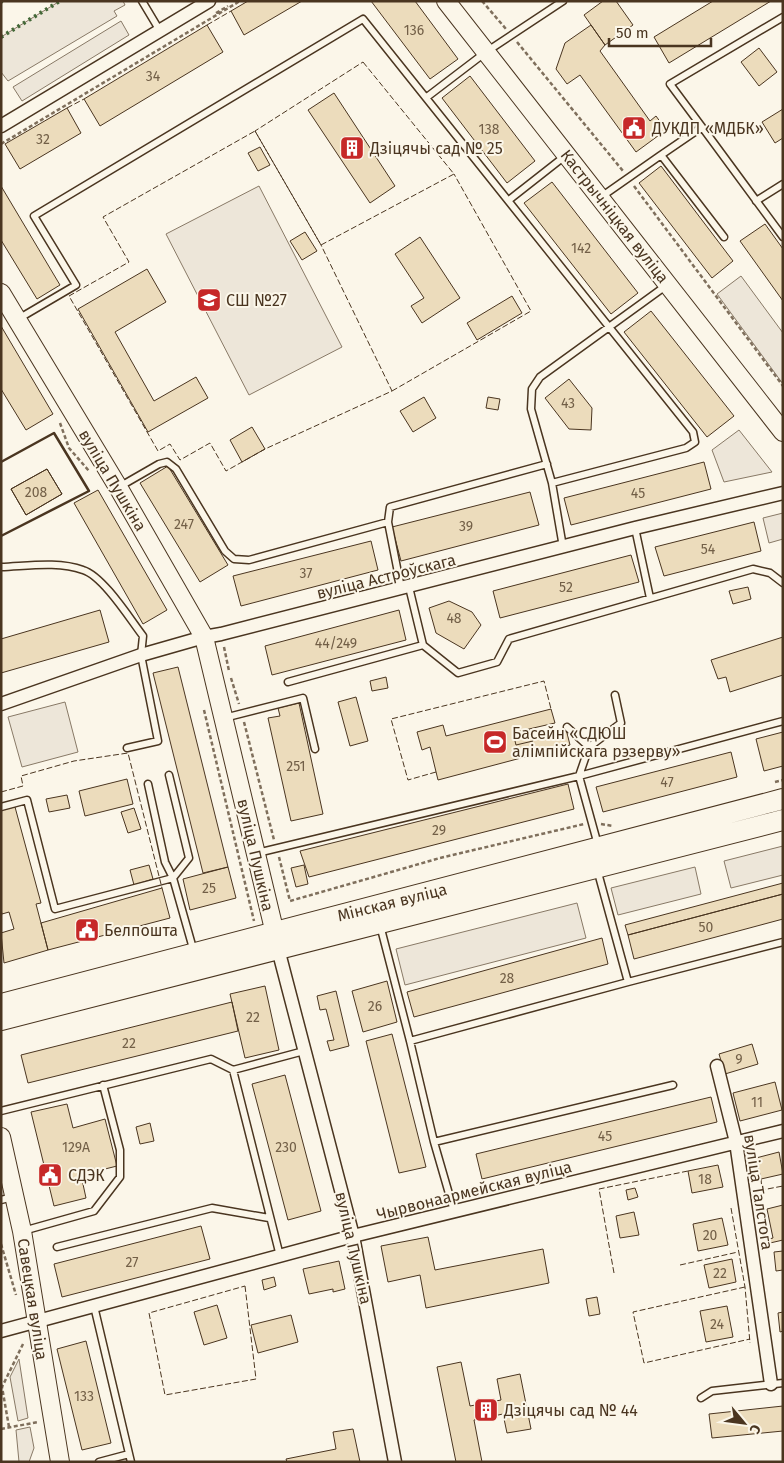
<svg xmlns="http://www.w3.org/2000/svg" width="784" height="1463" font-family="'Fira Sans',sans-serif">
	<rect width="100%" height="100%" fill="#fbf6e9"/>
	<path fill="#ede6d9" stroke="#887966" d="M60,1H123L125,5L114,11L117,16L8,81L1,72V37Z
		M121,21L129,35L22,101L13,87Z
		M259,186L342,347L249,395L166,234Z
		M741,276L783,333V384L717,294Z
		M739,430L772,472L724,482L712,450Z
		M783,513V539L769,543L763,518Z
		M65,702L78,752L22,767L8,717Z
		M783,846V875L731,888L724,861Z
		M695,867L701,894L618,915L611,888Z
		M577,903L586,938L405,985L396,949Z
		M19,1359L28,1418L18,1421L10,1377Z
		M30,1427L34,1448L29,1462H19L16,1430Z"/>
	<path fill="#ecdcbc" stroke="#4a3520" d="M248,1H302L244,35L231,11Z
		M371,1H415L458,59L430,79Z
		M603,1H616L633,25L605,45L584,15Z
		M713,1H771L669,63L654,37Z
		M207,25L223,52L100,126L84,99Z
		M591,25L605,45L600,51L650,121L656,116L666,130L636,152L580,75L567,84L556,69L565,43Z
		M759,48L777,72L759,86L741,62Z
		M470,76L535,161L507,183L442,98Z
		M334,93L395,186L370,203L308,110Z
		M67,108L81,133L20,169L5,144Z
		M783,109V138L775,143L762,122Z
		M260,147L270,165L258,171L248,153Z
		M661,166L733,261L712,278L639,183Z
		M552,182L638,293L611,314L524,203Z
		M1,186L60,285L37,299L1,240Z
		M765,224L783,249V301L740,241Z
		M305,232L317,251L302,260L290,241Z
		M420,237L460,298L422,323L411,306L424,298L395,254Z
		M147,269L166,302L115,332L154,401L196,377L208,398L148,432L78,309Z
		M512,296L522,313L477,340L467,323Z
		M651,311L734,416L707,437L624,332Z
		M1,326L53,414L26,430L1,389Z
		M569,379L592,408L591,430L569,429L545,398Z
		M424,397L436,418L413,432L400,411Z
		M488,397L500,399L498,410L486,408Z
		M252,427L265,449L242,462L230,440Z
		M704,462L711,489L571,525L564,498Z
		M168,466L228,565L200,582L140,483Z
		M47,469L62,494L26,515L11,489Z
		M47,469L62,494L26,515L11,489Z
		M98,490L167,610L143,624L74,503Z
		M530,492L539,525L401,561L392,527Z
		M754,522L761,551L664,576L655,547Z
		M371,541L378,570L241,606L233,576Z
		M631,555L639,582L500,618L493,591Z
		M748,587L751,599L733,604L729,591Z
		M449,601L472,612L481,625L464,649L436,633L429,608Z
		M100,610L109,642L1,673V639Z
		M399,610L406,640L272,675L265,646Z
		M783,637V675L730,692L726,677L718,679L711,660Z
		M178,667L228,867L203,873L153,673Z
		M386,677L388,688L372,691L370,681Z
		M356,697L368,741L350,746L338,702Z
		M299,703L323,814L291,821L268,718L280,716L278,708Z
		M551,709L555,723L529,729L532,738L566,729L570,745L438,780L430,747L422,750L417,732L443,725L446,736Z
		M529,729L533,741L516,745L513,733Z
		M783,732V766L764,771L756,739Z
		M731,752L737,777L603,812L596,787Z
		M127,779L133,804L85,816L79,791Z
		M568,784L574,809L309,877L300,851Z
		M67,795L70,808L49,812L46,799Z
		M15,807L41,903L36,904L48,950L4,963L1,933L14,929L9,912L2,914L1,910V810Z
		M134,808L141,829L128,833L121,812Z
		M149,865L153,879L134,885L130,870Z
		M304,865L308,884L296,887L291,868Z
		M228,867L236,898L190,910L183,879Z
		M783,883V894L628,935L625,925Z
		M162,888L170,918L48,950L41,923Z
		M783,894V919L634,959L628,935Z
		M602,938L608,964L414,1017L407,992Z
		M387,981L397,1022L363,1032L352,991Z
		M265,986L279,1050L245,1058L230,994Z
		M336,991L349,1046L330,1051L327,1041L334,1040L326,1009L320,1010L317,996Z
		M232,1002L238,1031L28,1083L21,1055Z
		M392,1034L426,1167L399,1173L366,1041Z
		M752,1044L758,1064L725,1074L719,1054Z
		M285,1075L321,1211L288,1220L252,1084Z
		M775,1082L782,1110L740,1121L733,1093Z
		M711,1097L717,1122L482,1179L476,1154Z
		M67,1104L73,1128L105,1119L117,1166L81,1175L86,1198L54,1206L31,1112Z
		M150,1123L154,1141L140,1144L136,1127Z
		M779,1152L783,1174L761,1179L756,1158Z
		M718,1165L723,1187L692,1193L688,1171Z
		M635,1188L638,1197L628,1200L626,1190Z
		M783,1205V1240L770,1243L769,1239L773,1238L767,1209Z
		M634,1212L639,1235L620,1238L616,1216Z
		M722,1218L728,1245L698,1251L693,1224Z
		M201,1226L210,1259L62,1297L54,1264Z
		M428,1237L435,1270L543,1249L549,1283L426,1308L420,1275L388,1282L381,1246Z
		M783,1251V1270L776,1271L774,1252Z
		M732,1259L736,1282L709,1288L704,1265Z
		M339,1261L345,1289L333,1292V1289L309,1294L303,1269Z
		M274,1277L276,1286L264,1290L262,1280Z
		M597,1297L600,1314L589,1316L586,1299Z
		M217,1305L227,1338L204,1345L194,1312Z
		M727,1306L733,1337L706,1342L700,1311Z
		M783,1312V1331L780,1332L778,1313Z
		M291,1315L298,1342L258,1353L251,1325Z
		M86,1341L111,1443L82,1450L57,1349Z
		M461,1362L470,1406L501,1400L497,1379L520,1374L531,1429L507,1433L503,1414L474,1420L482,1462H456L437,1367Z
		M783,1406V1431L712,1438L709,1414Z
		M353,1429L360,1462H287L286,1459L336,1449L333,1432Z"/>
	<g fill="none" stroke-linecap="round" stroke-linejoin="round">
		<defs>
			<path id="lane" d="M142,1L160,31
				M427,97L486,52L563,1
				M702,127L783,237
				M661,155L702,127L670,84L783,17
				M601,197L661,155L724,237
				M509,200L565,156
				M756,201L783,184
				M18,319L76,285L34,216L363,19L693,432L695,442L686,448L552,483L563,547
				M552,483L531,409L532,389L540,377L667,285
				M119,487L159,464L167,462L176,469L225,551L234,559L249,560L388,522
				M635,528L650,598
				M1,567C28,566 58,561 83,570C103,576 130,619 143,636L141,655L158,741L127,748
				M409,587L423,645
				M401,588L388,522L390,507L547,464
				M288,682L423,645L458,673L497,662L509,639L753,569L770,573L783,583
				M224,718L303,698L315,749
				M567,727L589,747
				M169,775L189,858L173,878L194,952
				M1,807L27,800L55,909L173,878L165,862L148,784
				M598,845L579,776L783,721
				M257,853L579,776L589,747L621,723L615,695
				M380,925L410,1041L628,982L597,869
				M628,982L783,942
				M410,1041L434,1142L454,1211
				M233,1070L280,1256
				M1,1111L211,1059L233,1070L304,1051
				M434,1142L673,1085
				M1,1200L13,1197
				M23,1231L94,1211L120,1177V1150L103,1085
				M57,1247L212,1208L269,1218
				M94,1306L131,1462
				M701,1398L712,1391L783,1383
				M99,1462L129,1454"/>
			<path id="street" d="M1,126L209,1
				M1,704L141,655L204,637L221,634L635,528L783,493
				M278,949L353,1236L395,1462
				M717,1066L736,1142L771,1384
				M1,1331L353,1236L783,1131"/>
			<path id="secondary" d="M446,1L783,432
				M1,293L118,487L204,637L278,946
				M1,1137L22,1231L60,1462"/>
			<path id="primary" d="M1,1004L783,799
				M1,1020L783,820"/>
		</defs>
		<use href="#lane" stroke="#4a3520" stroke-width="9"/>
		<use href="#street" stroke="#4a3520" stroke-width="15"/>
		<use href="#secondary" stroke="#4a3520" stroke-width="20"/>
		<use href="#primary" stroke="#4a3520" stroke-width="22"/>
		<path stroke="#7f6f5c" stroke-width="2.5" stroke-dasharray="4 2.5" stroke-linecap="butt" d="M482,1L506,29
			M216,13L228,6
			M517,42L623,171
			M1,144L240,1
			M634,186L783,386
			M60,423L69,448L89,471
			M224,647L229,671
			M231,678L239,704
			M204,710L254,921
			M244,722L274,840
			M775,782L783,780
			M601,824L613,826
			M279,857L290,901L440,858L584,824
			M1,1244L16,1295
			M9,1427L2,1387L24,1342
			M1,1429L38,1422"/>
		<use href="#lane" stroke="#fbf6e9" stroke-width="6"/>
		<use href="#street" stroke="#fbf6e9" stroke-width="12"/>
		<use href="#secondary" stroke="#fbf6e9" stroke-width="18"/>
		<use href="#primary" stroke="#fbf6e9" stroke-width="20"/>
		<path stroke="#436837" stroke-width="4" stroke-dasharray="2.5 4" stroke-linecap="butt" d="M1,2L2,1
			M1,37L60,1"/>
		<path stroke="#4a3520" stroke-width="1" stroke-dasharray="6 2.5" stroke-linecap="butt" d="M207,25L231,11
			M363,62L454,174L321,245L255,131Z
			M67,108L84,99
			M255,131L321,245L392,391L265,449L226,471L210,443L180,460L170,444L158,451L69,296L129,262L103,217Z
			M392,391L531,311L454,174
			M436,772L408,780L391,719L544,681L551,709
			M1,792L23,786L21,776L74,761L128,753L162,888
			M761,1179L762,1190L783,1186
			M731,1208L745,1287L750,1343
			M680,1265L738,1252
			M614,1273L599,1189L688,1171
			M245,1286L256,1379L165,1395L149,1313Z
			M745,1287L633,1312L644,1363L750,1339"/>
		<path stroke="#4a3520" stroke-width="2.5" d="M1,462L54,433L89,491L1,536"/>
	</g>
	<defs>
		<symbol id="civic-square" viewBox="-11 -11 22 22"><rect x="-9" y="-9" width="18" height="18" rx="4" fill="#c62828" stroke="#fbf6e9"/><path d="M-.6-6.5H3V-4.5H.6V-3L4-1V1h2V6H-6V1h2V-1L-.6-3ZM-1.2 2.5V6h2.4V2.5Z" fill="#fff"/></symbol>
		<symbol id="building-square" viewBox="-11 -11 22 22"><rect x="-9" y="-9" width="18" height="18" rx="4" fill="#c62828" stroke="#fbf6e9"/><path d="M-4-6H4V6H1V3H-1V6H-4ZM-2.5-4.3h1.7v1.8h-1.7ZM.8-4.3h1.7v1.8H.8ZM-2.5-1h1.7V.8h-1.7ZM.8-1h1.7V.8H.8Z" fill="#fff"/></symbol>
		<symbol id="school-square" viewBox="-11 -11 22 22"><rect x="-9" y="-9" width="18" height="18" rx="4" fill="#c62828" stroke="#fbf6e9"/><path d="M0-5L7-2L0 1L-7-2ZM-4 1L0 2.5L4 1V4Q0 6-4 4Z" fill="#fff"/></symbol>
		<symbol id="stadium-square" viewBox="-11 -11 22 22"><rect x="-9" y="-9" width="18" height="18" rx="4" fill="#c62828" stroke="#fbf6e9"/><path d="M0-5a6.5 5 0 1 0 0 10a6.5 5 0 1 0 0-10ZM-3.5-1.8h7v3.6h-7Z" fill="#fff"/></symbol>
	</defs>
	<g fill-rule="evenodd">
		<use href="#civic-square" x="620" y="114" width="28" height="28"/>
		<use href="#building-square" x="338" y="134" width="28" height="28"/>
		<use href="#school-square" x="195" y="286" width="28" height="28"/>
		<use href="#stadium-square" x="481" y="728" width="28" height="28"/>
		<use href="#civic-square" x="73" y="916" width="28" height="28"/>
		<use href="#civic-square" x="36" y="1161" width="28" height="28"/>
		<use href="#building-square" x="472" y="1396" width="28" height="28"/>
	</g>
	<g text-anchor="middle" stroke-width="4" stroke-linejoin="round" paint-order="stroke">
		<g font-size="14" fill="#725f47">
			<text x="414" y="35">136</text>
			<text x="153" y="81">34</text>
			<text x="489" y="134">138</text>
			<text x="43" y="144">32</text>
			<text x="581" y="253">142</text>
			<text x="568" y="408">43</text>
			<text x="36" y="497">208</text>
			<text x="638" y="498">45</text>
			<text x="184" y="529">247</text>
			<text x="466" y="531">39</text>
			<text x="708" y="554">54</text>
			<text x="306" y="578">37</text>
			<text x="566" y="592">52</text>
			<text x="454" y="623">48</text>
			<text x="336" y="648">44/249</text>
			<text x="296" y="771">251</text>
			<text x="667" y="787">47</text>
			<text x="439" y="835">29</text>
			<text x="209" y="893">25</text>
			<text x="706" y="932">50</text>
			<text x="507" y="983">28</text>
			<text x="375" y="1011">26</text>
			<text x="253" y="1022">22</text>
			<text x="129" y="1048">22</text>
			<text x="739" y="1064">9</text>
			<text x="757" y="1107">11</text>
			<text x="605" y="1141">45</text>
			<text x="76" y="1152">129А</text>
			<text x="286" y="1152">230</text>
			<text x="705" y="1184">18</text>
			<text x="710" y="1240">20</text>
			<text x="132" y="1267">27</text>
			<text x="720" y="1278">22</text>
			<text x="717" y="1329">24</text>
			<text x="84" y="1401">133</text>
		</g>
		<g font-size="16" fill="#4a3520" stroke="#fbf6e9" text-anchor="start">
			<text x="652" y="134">ДУКДП «МДБК»</text>
			<text x="370" y="154">Дзіцячы сад № 25</text>
			<text x="226" y="306">СШ №27</text>
			<text x="512" y="739">Басейн «СДЮШ<tspan x="512" dy="18">алімпійскага рэзерву»</tspan></text>
			<text x="104" y="936">Белпошта</text>
			<text x="68" y="1181">СДЭК</text>
			<text x="504" y="1416">Дзіцячы сад № 44</text>
		</g>
		<g font-size="16" fill="#4a3520" stroke="#fbf6e9">
			<text transform="translate(615 216) rotate(52)" y="6">Кастрычніцкая вуліца</text>
			<text transform="translate(113 480) rotate(59)" y="6">вуліца Пушкіна</text>
			<text transform="translate(386 576) rotate(-14)" y="6">вуліца Астроўскага</text>
			<text transform="translate(256 855) rotate(77)" y="6">вуліца Пушкіна</text>
			<text transform="translate(392 902) rotate(-14)" y="6">Мінская вуліца</text>
			<text transform="translate(474 1190) rotate(-14)" y="6">Чырвонаармейская вуліца</text>
			<text transform="translate(759 1192) rotate(81)" y="6">вуліца Талстога</text>
			<text transform="translate(354 1248) rotate(77)" y="6">вуліца Пушкіна</text>
			<text transform="translate(33 1299) rotate(81)" y="6">Савецкая вуліца</text>
		</g>
	</g>
	<rect width="784" height="1463" fill="none" stroke="#4a3520" stroke-width="5"/>
	<g transform="translate(744 1423) rotate(119)" stroke="#fbf6e9" stroke-width="4" paint-order="stroke">
	<path d="M0-4L9 19L0 12L-9 19Z" fill="#4a3520"/>
	<text y="-8" font-size="14" font-weight="bold" text-anchor="middle" fill="#4a3520">С</text>
	</g>
	<path d="M609 38v8h102v-8" fill="none" stroke="#4a3520" stroke-width="2.5"/>
	<text x="616" y="38" font-size="15" fill="#4a3520" stroke="#fbf6e9" stroke-width="4" paint-order="stroke">50 m</text>
</svg>
